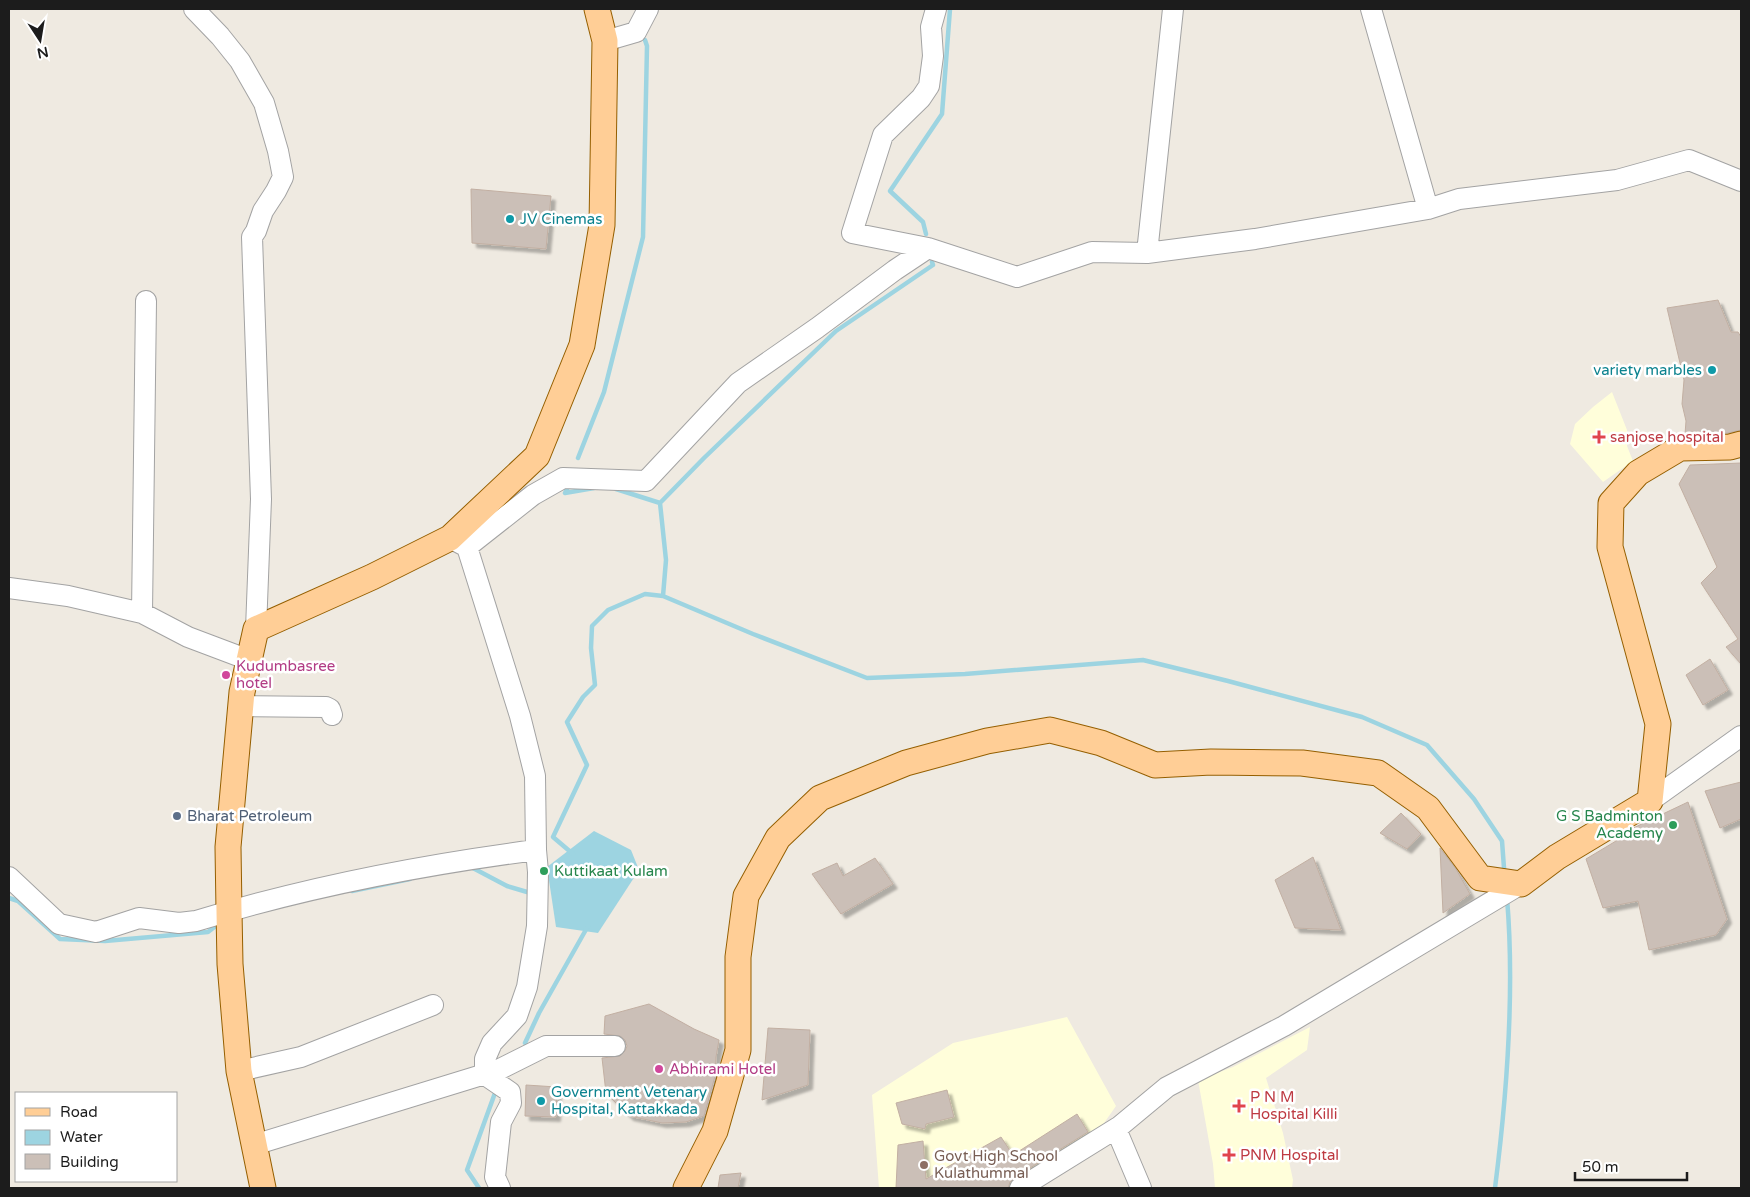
<svg xmlns="http://www.w3.org/2000/svg" width="1750" height="1197" font-family="'Varela Round',sans-serif">
	<defs>
		<filter id="shadow"><feDropShadow dx="4.5" dy="4.5" stdDeviation="1" flood-color="#0004"/></filter>
	</defs>
	<rect width="100%" height="100%" fill="#efeae1"/>
	<path fill="#fffeda" d="M1612,392L1627,430V446L1633,461L1603,482L1570,444L1575,424L1593,407Z
		M1067,1017L1116,1106L1097,1133L1014,1188H879L872,1095L953,1043Z
		M1310,1027L1307,1050L1266,1078L1283,1133L1293,1180L1292,1188H1215L1213,1164L1198,1080L1233,1067Z"/>
	<path fill="#9dd4e1" d="M594,831L631,850L639,870L598,933L556,927L547,867Z"/>
	<g fill="none" stroke-linecap="round" stroke-linejoin="round">
		<path stroke="#9dd4e1" stroke-width="4.5" d="M926,234L923,222L890,191L942,114L950,9
			M578,458L604,392L643,237L647,46L645,40
			M569,485L565,493L594,488
			M616,489L660,503
			M663,596L753,634L867,678L965,674L1143,660L1228,681L1362,717L1427,745L1474,799L1502,841L1504,868
			M573,854L553,837L587,765L567,722L583,697L595,685L591,648L592,626L608,610L645,594L663,596L666,560L660,503L704,458L836,331L933,265L932,262
			M471,867L507,886L527,892
			M352,891L410,879
			M9,898L18,901L60,939L105,941L208,932L217,925
			M525,1043L539,1013L588,926
			M479,1188L467,1170L495,1093
			M1495,1188C1507,1094 1515,993 1507,898"/>
	</g>
	<path fill="#cbbfb7" stroke="#c2afa2" filter="url(#shadow)" d="M471,189L551,196L546,249L472,243Z
		M1718,300L1731,332H1738L1741,337V430L1728,433L1685,434L1686,421L1682,404L1684,380L1667,308Z
		M1741,463V664L1726,647L1738,639L1701,583L1717,567L1679,484L1690,465Z
		M1710,659L1728,690L1703,705L1686,675Z
		M1741,782V819L1720,828L1705,791Z
		M1688,802L1727,919L1716,935L1649,950L1638,901L1603,908L1586,859L1621,838V835L1627,831Z
		M1401,813L1421,834L1407,849L1380,833Z
		M1440,848L1456,869L1470,894L1443,913Z
		M1313,857L1341,930L1295,928L1275,880Z
		M875,858L893,884L841,914L812,874L837,863L843,876Z
		M649,1004L694,1029L719,1040L716,1057L715,1076L704,1116L686,1122L662,1123L629,1116L606,1093L602,1058L620,1056L625,1051L627,1046L625,1040L620,1036L604,1034L605,1016Z
		M768,1028L810,1030L808,1085L762,1100Z
		M526,1085L557,1087L556,1117L525,1116Z
		M947,1090L954,1117L926,1124L925,1129L902,1124L896,1103Z
		M1077,1114L1088,1132L1014,1178L1010,1182L1008,1188H896L898,1145L923,1141L926,1179L1001,1137L1013,1155Z
		M741,1173L738,1188H718L720,1175Z"/>
	<g fill="none" stroke-linecap="round" stroke-linejoin="round">
		<defs>
			<path id="minor" d="M194,9L220,36L240,61L264,103L278,151L283,177L276,191L263,211L256,231L252,237L261,499L256,629
				M1371,9L1428,209
				M605,41L636,32L648,9
				M928,248L852,233L883,135L921,98L929,86L933,56L931,27L936,9
				M1147,253L1173,9
				M450,538L467,547L533,495L563,478L646,481L738,383L817,328L895,270L928,248L1017,277L1092,252L1147,253L1255,239L1428,209L1459,199L1617,180L1689,160L1741,181
				M467,547L520,716L535,776L536,850L538,872L537,926L527,987L517,1016L492,1043L485,1059V1075L510,1092L511,1103L501,1122L495,1177L500,1188
				M9,588L68,596L142,613L188,637L249,660
				M142,613L146,301
				M241,706L326,707L330,709L332,715
				M1650,801L1741,736
				M9,877L59,924L96,932L139,918L179,923L196,921C307,887 421,865 536,850
				M239,1071L301,1057L433,1005
				M1116,1129L1141,1188
				M254,1145L498,1070L546,1046H615
				M1020,1188L1120,1126L1167,1087L1284,1026L1521,884"/>
			<path id="major" d="M263,1188L239,1071L230,964L229,911L228,847L242,692L256,629L372,577L450,538L537,456L582,345L602,225L605,41L597,9
				M686,1188L715,1131L738,1050V957L746,896L778,838L820,798L906,763L987,741L1050,730L1101,743L1155,765L1211,762L1302,763L1378,773L1428,808L1480,878L1521,884L1557,857L1650,801L1658,724L1610,547L1611,503L1638,473L1680,448L1730,447L1741,444"/>
		</defs>
		<use href="#minor" stroke="#a3a3a3" stroke-width="22"/>
		<use href="#major" stroke="#955f00" stroke-width="27"/>
		<use href="#minor" stroke="#fff" stroke-width="20"/>
		<use href="#major" stroke="#ffce96" stroke-width="25"/>
	</g>
	<g fill="#0f9aa8" stroke="#fff" stroke-width="2">
		<circle cx="510" cy="219" r="5"/>
		<circle cx="1712" cy="370" r="5"/>
		<circle cx="541" cy="1101" r="5"/>
	</g>
	<g fill="#e0444e" stroke="#fff" stroke-width="2">
		<path d="M1596.5 429.5h5v5h5v5h-5v5h-5v-5h-5v-5h5z"/>
		<path d="M1236.5 1098.5h5v5h5v5h-5v5h-5v-5h-5v-5h5z"/>
		<path d="M1226.5 1147.5h5v5h5v5h-5v5h-5v-5h-5v-5h5z"/>
	</g>
	<g fill="#d1479c" stroke="#fff" stroke-width="2">
		<circle cx="226" cy="675" r="5"/>
		<circle cx="659" cy="1069" r="5"/>
	</g>
	<circle fill="#5c6f8a" stroke="#fff" stroke-width="2" cx="177" cy="816" r="5"/>
	<g fill="#2e9e5b" stroke="#fff" stroke-width="2">
		<circle cx="1673" cy="825" r="5"/>
		<circle cx="544" cy="871" r="5"/>
	</g>
	<circle fill="#8d6e63" stroke="#fff" stroke-width="2" cx="924" cy="1165" r="5"/>
	<g text-anchor="middle" stroke-width="5" stroke-linejoin="round" paint-order="stroke">
		<g font-size="15" fill="#0d838f" stroke="#fff" text-anchor="start">
			<text x="520" y="224">JV Cinemas</text>
			<text x="1702" y="375" text-anchor="end">variety marbles</text>
			<text x="551" y="1097">Government Vetenary<tspan x="551" dy="17">Hospital, Kattakkada</tspan></text>
		</g>
		<g font-size="15" fill="#be3a42" stroke="#fff" text-anchor="start">
			<text x="1610" y="442">sanjose hospital</text>
			<text x="1250" y="1102">P N M<tspan x="1250" dy="17">Hospital Killi</tspan></text>
			<text x="1240" y="1160">PNM Hospital</text>
		</g>
		<g font-size="15" fill="#b23c85" stroke="#fff" text-anchor="start">
			<text x="236" y="671">Kudumbasree<tspan x="236" dy="17">hotel</tspan></text>
			<text x="669" y="1074">Abhirami Hotel</text>
		</g>
		<g font-size="15" fill="#4e5e75" stroke="#fff" text-anchor="start">
			<text x="187" y="821">Bharat Petroleum</text>
		</g>
		<g font-size="15" fill="#27864d" stroke="#fff" text-anchor="end">
			<text x="1663" y="821">G S Badminton<tspan x="1663" dy="17">Academy</tspan></text>
			<text x="554" y="876" text-anchor="start">Kuttikaat Kulam</text>
		</g>
		<g font-size="15" fill="#785e54" stroke="#fff" text-anchor="start">
			<text x="934" y="1161">Govt High School<tspan x="934" dy="17">Kulathummal</tspan></text>
		</g>
	</g>
	<rect width="1750" height="1197" fill="none" stroke="#1c1c1c" stroke-width="20"/>
	<rect x="15" y="1092" width="162" height="90" fill="#ffffff" stroke="#a4a4a4"/>
	<rect x="25" y="1108" width="25" height="8" fill="#ffce96" stroke="#a4a4a4"/>
	<text x="60" y="1117" font-size="15" fill="#1c1c1c">Road</text>
	<rect x="25" y="1130" width="25" height="15" fill="#9dd4e1" stroke="#a4a4a4"/>
	<text x="60" y="1142" font-size="15" fill="#1c1c1c">Water</text>
	<rect x="25" y="1154" width="25" height="15" fill="#cbbfb7" stroke="#a4a4a4"/>
	<text x="60" y="1167" font-size="15" fill="#1c1c1c">Building</text>
	<g transform="translate(40 40) rotate(168)" stroke="#ffffff" stroke-width="4" paint-order="stroke">
	<path d="M0-4L9 19L0 12L-9 19Z" fill="#1c1c1c"/>
	<text y="-8" font-size="14" font-weight="bold" text-anchor="middle" fill="#1c1c1c">N</text>
	</g>
	<path d="M1575 1172v8h112v-8" fill="none" stroke="#1c1c1c" stroke-width="2.5"/>
	<text x="1582" y="1172" font-size="15" fill="#1c1c1c" stroke="#ffffff" stroke-width="4" paint-order="stroke">50 m</text>
</svg>
